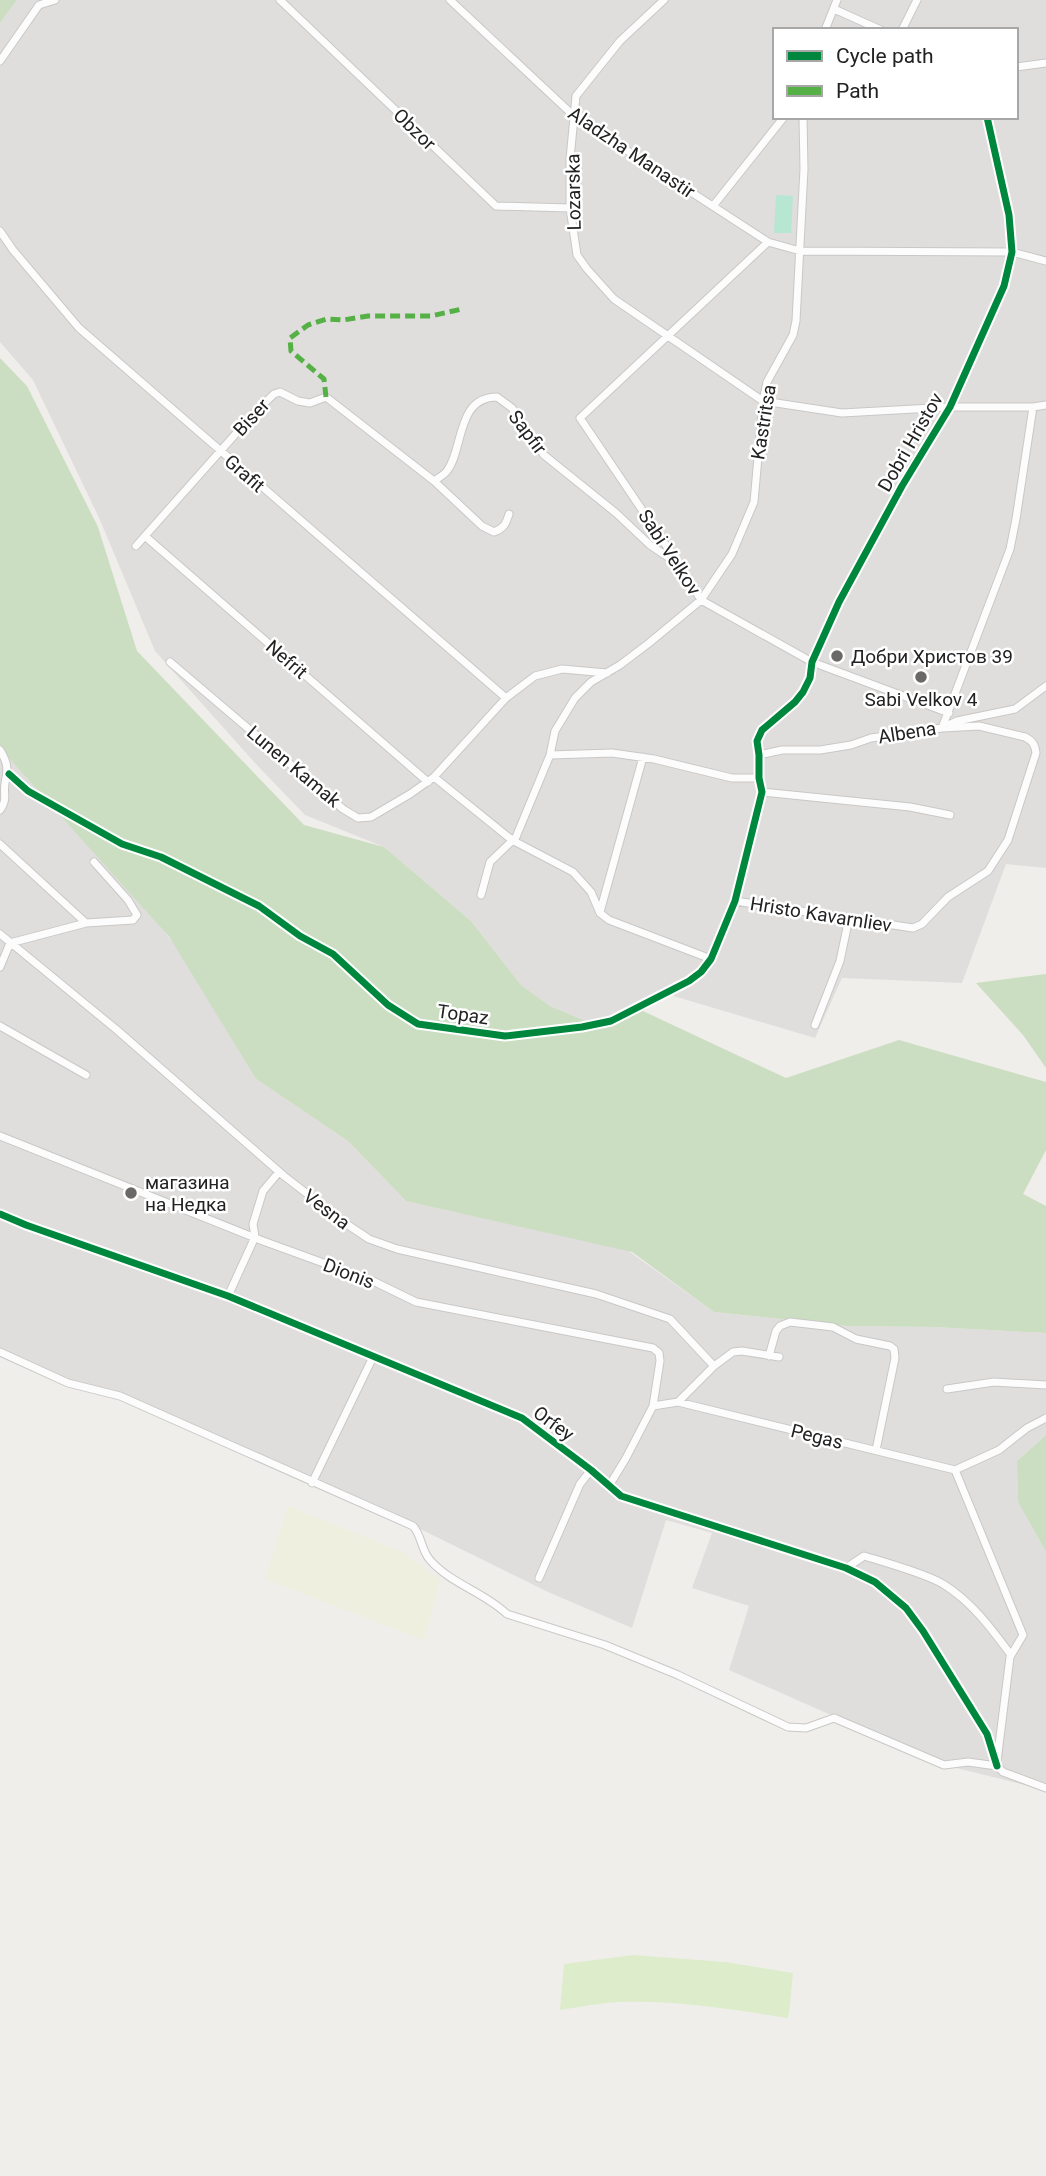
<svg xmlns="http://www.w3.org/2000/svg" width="1046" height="2176" font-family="Roboto,sans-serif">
	<rect width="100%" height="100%" fill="#f0eeeb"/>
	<path fill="#dfdedc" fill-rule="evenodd" d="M17,0H1046V868L1006,864L962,983L842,978L815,1038L670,995L643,1011L624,1014L595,1025L550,1006L521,985L471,921L384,847L305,815L255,763L155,651L100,520L33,380L0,342V23ZM775,30H1016V117H775Z
		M0,748L127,888L177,947L256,1079L348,1141L406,1201L627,1250L714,1312L848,1326L934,1327L1046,1333V1435L1017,1461L1018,1502L1046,1552V1790L944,1765L729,1670L749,1606L692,1588L712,1533L666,1520L632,1628L548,1592L400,1519L120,1396L68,1383L0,1352Z"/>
	<path fill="#efefdf" d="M288,1506L405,1553L440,1581L424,1640L265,1579Z"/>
	<path fill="#ddeccb" d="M633,1955L725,1962L793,1973L789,2014L787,2018C732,2009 675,2000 619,2002C600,2003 579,2007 560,2010L564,1964Z"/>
	<path fill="#cbdec1" d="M0,0H17L0,23Z
		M0,358L27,386L98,527L137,651L304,825L384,847L471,921L521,985L550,1006L595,1025L624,1014L643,1011L786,1078L899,1040L1046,1082V1150L1023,1194L1046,1206V1333L934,1327L848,1326L714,1312L632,1252L406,1201L348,1141L256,1079L170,938L0,748Z
		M1046,974V1068L1023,1035L976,983Z
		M1046,1435V1552L1018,1502L1017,1461Z"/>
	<path fill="#b7e6d2" d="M776,195L793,196L791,233H774Z"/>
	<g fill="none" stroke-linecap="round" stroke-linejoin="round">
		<defs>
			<path id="street" d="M280,0L496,206L570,208
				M450,0L574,116L768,242L800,251L1012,252L1046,261
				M664,0L620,41L576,96L570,159V208L577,255L587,269L614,299L763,401L842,413L950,407H1033L1046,405
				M834,9L881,30
				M825,30L837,0
				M902,30L917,0
				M0,61L39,5L55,0
				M1016,67L1046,63
				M713,206L784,117
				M0,231L13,250L79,328L506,698
				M768,242L580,418L680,566L701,600L812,662L949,713
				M434,481C438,478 444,475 447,471C464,449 456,397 497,397L512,408L544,455L616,513L650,545L677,563
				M146,537L428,782
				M136,546L255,412L274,394L280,392L298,401L310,403L326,397L434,481L482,526L494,532C504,528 506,524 509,514
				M170,662L343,809L358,818L371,817L410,794L434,777L506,698L535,676L562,669L607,673
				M0,750C8,763 8,769 5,783C3,795 8,799 0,810
				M550,755L612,753L654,759L732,778H759
				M759,755L782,750H820L851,745L871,738L942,728L957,721L1015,709L1046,686
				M9,774L28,791L122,844L161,857L259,906L300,936L333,954L388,1005L418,1024L505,1036L582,1027L611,1021L689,981L701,972L711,959L735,901L762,792L759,778V755L757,741L762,730L795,702L803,692L810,678L812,662L839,602L902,486L950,407L1004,286L1012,252L1009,215L987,117
				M434,777L512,840L573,872L591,892L600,913L609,920L711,959
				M762,792L910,807L950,815
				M0,844L86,923
				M481,895L490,862L516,837L550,755L555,731L575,698L591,682L620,665L649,643L701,600L732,554L754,502L763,401L767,382L793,335L796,321L804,169L803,117
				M735,901L913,928L922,924L948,897L988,871L1008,840L1036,753C1035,745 1033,741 1025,737L979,726L942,728L1010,549L1016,519L1033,407
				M600,912L643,757
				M0,934L117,1030L284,1176L345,1223L369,1239L397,1249L596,1294L670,1319L714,1366
				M0,967L10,943L86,923L133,920L137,915L128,900L94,862
				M815,1025L840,961L849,918
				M0,1026L86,1075
				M0,1136L263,1241L373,1281L416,1302L653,1348L659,1353L660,1361L653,1406
				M0,1214L26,1225L228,1296L522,1418L591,1470L621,1496L846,1568L875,1582L906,1608L923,1631L987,1734L997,1766
				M228,1296L255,1237L253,1224L263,1191L279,1172
				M0,1352L68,1383L120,1396L413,1526C422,1536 421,1550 430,1560C451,1584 484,1592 507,1614L605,1645L678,1675L788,1727L806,1728L834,1718L944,1765L968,1762L997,1766
				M769,1356L776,1331L780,1326L790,1322L833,1327L856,1339L890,1346L894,1349L895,1358L876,1450
				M947,1389L994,1382L1046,1385
				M678,1402L955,1470
				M955,1470L1023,1635L1010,1657L997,1761
				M955,1470L999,1450L1027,1428L1046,1418
				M312,1483L373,1357
				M609,1486L626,1458L653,1406L678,1402L714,1366L733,1352L742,1351L779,1357
				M846,1568L864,1556C887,1563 924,1573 943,1584C972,1602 991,1628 1011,1655
				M539,1578L580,1484L591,1470
				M997,1766L1003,1772L1046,1788"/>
		</defs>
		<use href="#street" stroke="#c9c8c7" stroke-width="9"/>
		<use href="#street" stroke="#fdfcfc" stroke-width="7"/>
		<path stroke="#55b145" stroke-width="5" stroke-dasharray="10 5" stroke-linecap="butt" d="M326,397L324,379L291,351L290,338L308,325L327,319L343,320L368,316H431L462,309"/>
		<defs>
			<path id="cycleway" d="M9,774L28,791L122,844L161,857L259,906L300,936L333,954L388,1005L418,1024L505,1036L582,1027L611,1021L689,981L701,972L711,959L735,901L762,792L759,778V755L757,741L762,730L795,702L803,692L810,678L812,662L839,602L902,486L950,407L1004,286L1012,252L1009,215L987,117
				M0,1214L26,1225L228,1296L522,1418L591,1470L621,1496L846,1568L875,1582L906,1608L923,1631L987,1734L997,1766"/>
		</defs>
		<use href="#cycleway" stroke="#fff" stroke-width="11"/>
		<use href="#cycleway" stroke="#00873e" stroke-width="7"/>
	</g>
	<g fill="#6a6968" stroke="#fff" stroke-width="2.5">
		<circle cx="837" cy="656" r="7"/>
		<circle cx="921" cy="677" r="7"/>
		<circle cx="131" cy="1193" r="7"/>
	</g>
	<g text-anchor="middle" stroke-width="5" stroke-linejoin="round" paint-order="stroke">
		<g font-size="19" fill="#222" stroke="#fff">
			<text transform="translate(415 129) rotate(44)" y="7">Obzor</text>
			<text transform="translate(632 152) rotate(34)" y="7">Aladzha Manastir</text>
			<text transform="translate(573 192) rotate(-91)" y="7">Lozarska</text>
			<text transform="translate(251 417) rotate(-47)" y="7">Biser</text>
			<text transform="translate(763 422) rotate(-81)" y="7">Kastritsa</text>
			<text transform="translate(528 432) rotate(53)" y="7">Sapfir</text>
			<text transform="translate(910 442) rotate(-60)" y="7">Dobri Hristov</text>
			<text transform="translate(245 473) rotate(41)" y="7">Grafit</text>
			<text transform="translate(670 552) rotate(57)" y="7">Sabi Velkov</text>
			<text transform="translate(287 659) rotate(41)" y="7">Nefrit</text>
			<text transform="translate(907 732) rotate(-9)" y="7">Albena</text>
			<text transform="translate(294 766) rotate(40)" y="7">Lunen Kamak</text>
			<text transform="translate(821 914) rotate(9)" y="7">Hristo Kavarnliev</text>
			<text transform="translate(463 1014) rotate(8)" y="7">Topaz</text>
			<text transform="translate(327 1209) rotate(37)" y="7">Vesna</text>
			<text transform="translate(349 1273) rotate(21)" y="7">Dionis</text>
			<text transform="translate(554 1423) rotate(36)" y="7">Orfey</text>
			<text transform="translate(817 1436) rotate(14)" y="7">Pegas</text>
		</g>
		<g font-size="19" fill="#222" stroke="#fff" text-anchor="start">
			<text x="851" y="663">Добри Христов 39</text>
			<text x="921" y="706" text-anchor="middle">Sabi Velkov 4</text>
			<text x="145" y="1189">магазина<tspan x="145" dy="22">на Недка</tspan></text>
		</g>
	</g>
	<rect x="773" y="28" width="245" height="91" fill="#ffffff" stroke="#a7a7a7" stroke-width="2"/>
	<rect x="787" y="51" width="35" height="10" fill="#00873e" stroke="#a7a7a7" stroke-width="2"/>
	<text x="836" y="63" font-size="21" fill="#222222">Cycle path</text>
	<rect x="787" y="86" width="35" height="10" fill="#55b145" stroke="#a7a7a7" stroke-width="2"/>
	<text x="836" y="98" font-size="21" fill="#222222">Path</text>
</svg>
